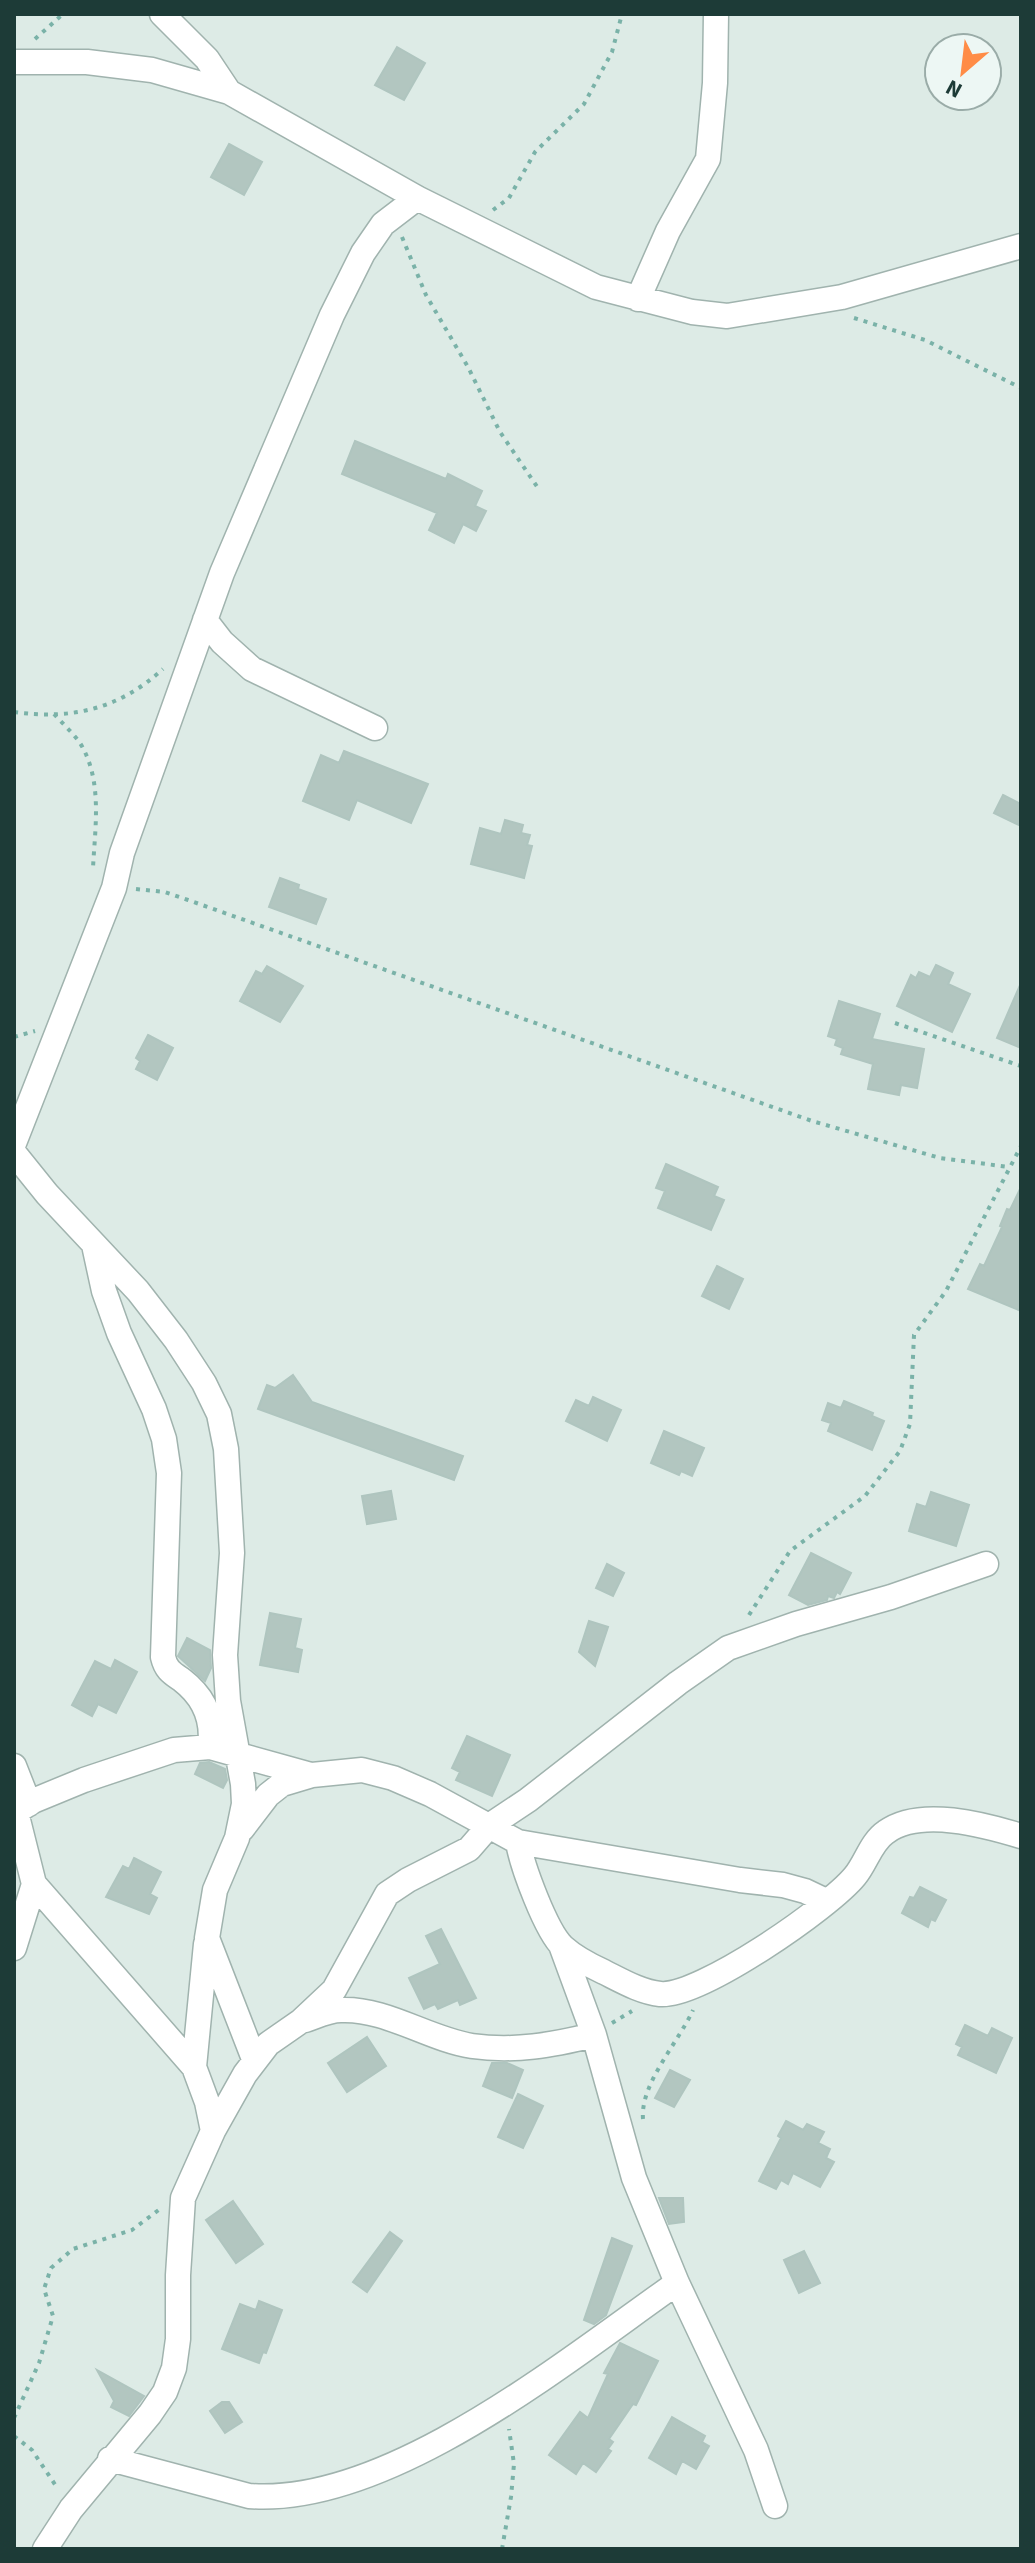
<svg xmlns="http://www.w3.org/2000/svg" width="1035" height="2563" font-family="'Source Sans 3',sans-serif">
	<rect width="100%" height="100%" fill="#ddebe6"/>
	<path fill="#b2c6c0" stroke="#afc5bf" stroke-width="2" d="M397,47L425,63L404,100L375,85Z
		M229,144L262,162L244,195L211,177Z
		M355,441L446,479L448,474L482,491L475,506L486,511L476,531L463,524L454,543L429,530L437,513L342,474Z
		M344,751L428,784L411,823L357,800L349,820L303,801L321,755L339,763Z
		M1003,795L1021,804V826L994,813Z
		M505,820L523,825L521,833L530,835L527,845L532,846L524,878L471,864L480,828L501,834Z
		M280,878L299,885L298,889L326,899L316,924L269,907Z
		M936,965L953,973L948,984L970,994L952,1032L897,1006L911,975L916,978L919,972L930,977Z
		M267,966L303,986L280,1022L240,1001L256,971L262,974Z
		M1021,983V1048L997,1038Z
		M839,1001L880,1014L872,1039L924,1049L917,1088L901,1085L899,1095L868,1089L873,1064L841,1054L843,1048L835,1045L837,1039L828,1036Z
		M148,1035L173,1048L157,1080L136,1069L140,1061L136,1058Z
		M666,1164L718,1187L714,1196L724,1200L711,1230L658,1208L665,1191L656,1188Z
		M1021,1187V1311L968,1289L980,1264L984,1266L1002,1227L1000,1226L1007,1209L1010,1210Z
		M717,1266L743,1279L729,1309L702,1296Z
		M293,1375L312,1402L463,1456L454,1480L258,1409L267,1385L275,1388Z
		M593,1397L621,1410L607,1441L566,1421L576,1400L589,1406Z
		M844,1401L873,1413L872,1416L884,1421L872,1450L828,1431L831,1423L822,1420L828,1403L841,1408Z
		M664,1431L704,1448L692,1476L681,1471L679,1475L651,1463Z
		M391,1491L396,1519L367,1524L362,1496Z
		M931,1492L969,1505L956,1546L909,1531L917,1504L926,1507Z
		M811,1553L851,1573L840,1594L837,1592L834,1598L828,1596L827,1600L808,1605L789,1595Z
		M607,1564L624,1573L613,1596L596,1588Z
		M270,1613L301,1619L295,1648L302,1650L298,1672L260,1665Z
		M589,1621L608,1627L595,1666L579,1652Z
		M187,1638L210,1650L211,1668L205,1681L178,1656Z
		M115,1660L137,1672L116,1713L98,1704L92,1716L72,1705L95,1661L111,1669Z
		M467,1736L510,1755L492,1796L456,1780L460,1772L452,1768Z
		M209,1762L225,1769L227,1780L223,1788L195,1774L200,1763Z
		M134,1858L161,1872L150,1894L157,1898L149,1914L106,1897L123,1866L129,1869Z
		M920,1887L946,1900L935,1921L931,1919L928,1927L902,1913L910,1897L914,1898Z
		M441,1929L476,1998L460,2005L458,2000L438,2009L435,2004L424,2009L409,1978L440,1964L426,1936Z
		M965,2025L988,2036L992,2028L1012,2038L996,2073L958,2055L962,2047L956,2044Z
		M367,2037L386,2066L347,2092L328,2063Z
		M492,2063H507L523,2070L512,2098L483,2086Z
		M670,2070L690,2080L674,2107L655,2098Z
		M518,2094L543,2106L523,2148L498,2137Z
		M786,2121L803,2130L807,2124L824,2132L818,2143L830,2149L826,2158L834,2162L820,2187L793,2173L788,2184L781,2180L776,2189L759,2181L781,2138L778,2136Z
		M659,2198H683L684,2222L669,2224Z
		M233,2201L263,2244L236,2263L206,2220Z
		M390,2232L402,2241L367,2292L353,2282Z
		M612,2238L632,2246L606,2315L594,2324L584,2320Z
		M804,2251L820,2283L799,2293L784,2260Z
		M259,2301L282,2310L266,2353L263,2352L259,2363L222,2349L240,2304L256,2310Z
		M620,2343L658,2361L636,2405L633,2404L609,2439L613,2442L608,2449L611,2451L596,2472L583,2463L576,2474L549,2455L580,2412L588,2418L608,2374L604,2373Z
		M97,2370L144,2396L129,2416L111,2407L114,2401Z
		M222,2402H229L242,2422L225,2433L210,2411Z
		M672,2417L705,2436L702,2442L709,2446L696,2469L682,2461L676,2474L649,2458Z"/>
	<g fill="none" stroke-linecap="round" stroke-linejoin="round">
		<defs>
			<path id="minor" d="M162,14L207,59L229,92
				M14,62H87L152,70L229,92L417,198L596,287L692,312L727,316L842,297L1021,246
				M638,299L668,231L708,159L715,83L716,14
				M205,620L222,642L252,669L375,728
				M14,1143L114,888L122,853L222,573L332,315L363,253L383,224L417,198
				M14,1153L47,1194L138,1291L176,1340L204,1383L219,1414L226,1449L232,1553L225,1655L228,1701L243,1784L244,1804L237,1838L215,1890L207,1938L254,2059
				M94,1245L104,1291L119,1333L154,1409L164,1439L169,1473L163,1657C166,1670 172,1673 182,1680C204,1697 214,1719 210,1747
				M14,1766L29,1804
				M14,1813L33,1801L84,1780L174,1750L210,1747L311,1775
				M242,1829L268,1795L282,1784L312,1775L362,1770L393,1778L430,1794L518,1842L740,1880L783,1885L805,1891L826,1901
				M518,1842C522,1866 546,1931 563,1947C574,1957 591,1966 604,1972C622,1981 641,1992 660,1994C699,1998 830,1907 855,1876C866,1863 871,1842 886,1832C920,1807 985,1825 1021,1836
				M34,1884L194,2067L207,2102L213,2131
				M561,1945L594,2035L634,2178L677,2283L756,2450L775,2506
				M14,1948L34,1884L16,1812
				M305,2020C317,2016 329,2010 341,2010C386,2008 428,2039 472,2046C515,2052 552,2045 594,2035
				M194,2067L206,1944
				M110,2459L249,2496C388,2507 567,2360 677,2283
				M45,2549L71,2509L150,2414L165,2392L174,2368L178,2339V2275L183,2198L213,2131L245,2074L268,2044L301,2021L334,1990L387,1894L408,1880L469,1849L489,1826L528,1800L678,1683L728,1648L796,1624L891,1597L986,1564"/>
		</defs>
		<use href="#minor" stroke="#a0b3ae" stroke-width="27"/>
		<path stroke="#7ab2a8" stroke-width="4" stroke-dasharray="4 6" stroke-linecap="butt" d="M35,39L63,14
			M493,210L509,198L535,152L584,104L612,52L622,14
			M402,237L426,295L468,367L500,432L538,488
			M854,318L925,340L1021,388
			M14,712C72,720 119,709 163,669
			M54,714C63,724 73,733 80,743C103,780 95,827 93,868
			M136,889L165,892L188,900L812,1121L940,1158L1009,1167
			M895,1023L1021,1066
			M14,1037L35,1031
			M749,1615L790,1551L865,1496L900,1451L910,1424L914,1335L946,1291L1021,1146
			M612,2023L632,2011
			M643,2119C640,2084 678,2043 693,2010
			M14,2418L39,2363L53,2316L44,2289L51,2268L73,2249L132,2230L160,2209
			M14,2436L32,2450L58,2489
			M502,2549L511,2497L514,2464L509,2429"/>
		<use href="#minor" stroke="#fff" stroke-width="24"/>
	</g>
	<rect width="1035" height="2563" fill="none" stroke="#1d3b37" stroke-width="32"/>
	<g transform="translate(963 72) rotate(208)"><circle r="38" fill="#edf7f4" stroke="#9aaca8" stroke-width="2"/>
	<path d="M0-6L14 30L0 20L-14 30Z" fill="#ff8c46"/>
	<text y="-12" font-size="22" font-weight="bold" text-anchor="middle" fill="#1d3b37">N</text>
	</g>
</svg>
